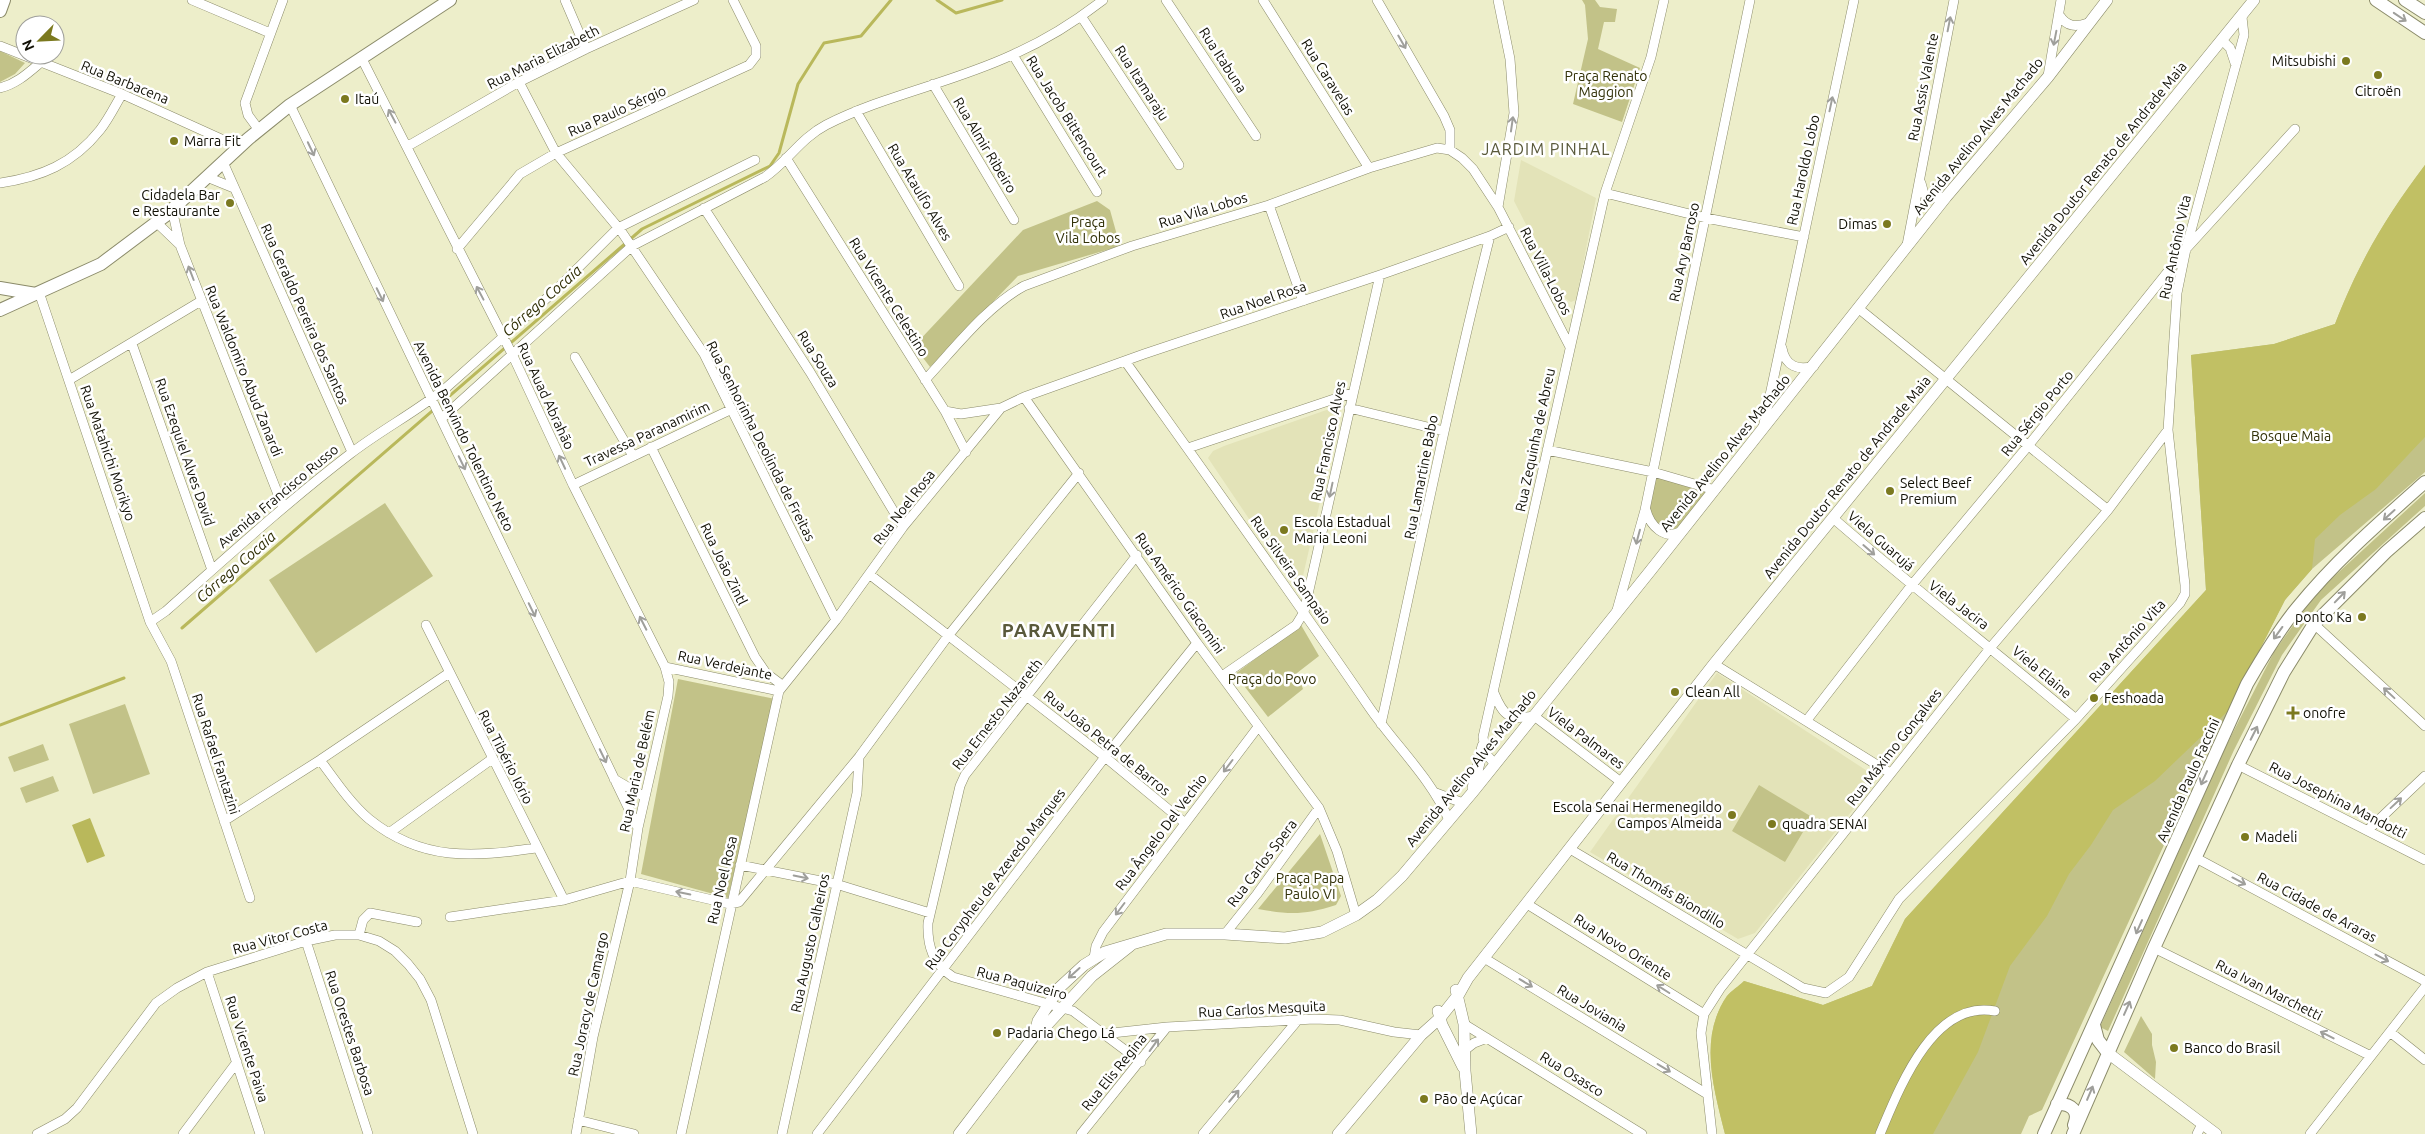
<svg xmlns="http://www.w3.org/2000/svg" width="2425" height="1134" font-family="Ubuntu,sans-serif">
	<rect width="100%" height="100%" fill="#edeeca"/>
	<path fill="#e3e3b8" d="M1521,160L1596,198L1576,300L1571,302L1563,297L1514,201Z
		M1335,407L1341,411L1299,593L1208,458L1213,451L1224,446Z
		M1717,673L1878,778L1755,933L1738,939L1590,852Z"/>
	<path fill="#c2c288" d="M1582,0H1595L1600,7L1617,9L1615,22H1604L1598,49L1640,68L1622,122L1573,104L1588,39L1585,5Z
		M0,51L25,63L15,74L0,82Z
		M2425,165V472L2312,569L2285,600L2198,771L2042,1110L2029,1116L2021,1134H1725C1714,1089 1698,1038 1727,996C1731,991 1739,986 1744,981L1823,1005L1872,986L1905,919L2206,590L2191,355L2274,344L2335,324C2359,262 2385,218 2425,165Z
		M1097,201L1110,210L1120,246L1018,276L930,367L914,346L1023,230Z
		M1655,473L1709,489L1681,526L1675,529L1660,527L1647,509Z
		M2425,493V506L2321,600L2282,655L2234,750L2108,1031L2100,1027L2225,748L2274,652L2316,593Z
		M385,503L433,576L316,653L269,580Z
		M1301,625L1319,656L1297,673L1303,689L1268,717L1235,674Z
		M678,679L775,699L728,898L641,874Z
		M125,704L150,774L93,794L69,724Z
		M43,744L49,760L14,772L8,757Z
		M53,776L59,791L26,803L20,788Z
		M1759,785L1812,817L1785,862L1732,831Z
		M1320,834L1341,896L1336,905C1304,915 1291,915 1258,909Z
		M2141,1016L2152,1034V1045L2156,1062L2155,1079L2124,1052Z"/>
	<path fill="#c1c064" d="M2425,165V437L2376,489L2340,515L2315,539L2312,569L2285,600L2229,710L2155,781L2113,810L2091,845L2069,874L2047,916L2010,966L1978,1052L1933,1134H1725C1714,1089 1698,1038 1727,996C1731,991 1739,986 1744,981L1823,1005L1872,986L1905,919L2206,590L2191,355L2274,344L2335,324C2359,262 2385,218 2425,165Z"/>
	<path fill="#b9b85b" d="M90,818L105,856L87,863L72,825Z"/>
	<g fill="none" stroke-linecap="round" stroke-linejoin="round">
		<path stroke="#b9b85b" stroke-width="3" d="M937,0L956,13L1002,0
			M182,628L642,229L770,166L779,153L798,84L824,43L861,36L891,0
			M0,725L124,678"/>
		<defs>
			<path id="minor" d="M192,0L270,33
				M565,0L586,49
				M1166,0L1256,136
				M1263,0L1369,168
				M1377,0L1444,116L1450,130V150
				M1081,16L1179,165
				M2060,16C2067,27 2076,27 2088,23
				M2222,40L2230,48L2235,63
				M0,46L122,94L239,147
				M1013,55L1097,192
				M361,57L513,356L573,485L665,667L669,682L668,696L638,828L630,881L593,1037L576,1134
				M2048,76L2061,0
				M519,82L556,153L621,231L704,354L836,620
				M933,84L1014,220
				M0,88C16,84 27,74 40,63
				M290,105L638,828
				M856,111L959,286
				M259,130L248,115L245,103L283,0
				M408,146L519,82L586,49L694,0
				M786,158L945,411L966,452
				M223,162L352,452
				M207,177L234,188
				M0,183C41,177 73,164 100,130C108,120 115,106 122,94
				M1921,183L1924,194L1930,198L1946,197
				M1605,193L1706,218L1804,237
				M1269,205L1303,301
				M1498,207L1514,113L1510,59L1498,0
				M704,208L810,372L903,527
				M172,209L180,245L283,507
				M156,222L180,245
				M1907,245L1954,0
				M457,249L520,174L556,153L749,65L756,56V46L733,0
				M39,292L150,622L171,661L250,898
				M1858,308L2108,510
				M132,344L212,570
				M1782,348C1785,366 1798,371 1814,366
				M575,357L633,456
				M1125,361C1207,476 1289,590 1369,707C1395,745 1431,778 1449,820
				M69,380L201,301
				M925,380C954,349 987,306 1024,286L1132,246L1269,205L1369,168L1437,148L1450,150L1462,158L1473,169L1498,207L1570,347
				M1024,397L1197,643L1319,808L1337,851L1356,915
				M1349,408L1444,431
				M945,411L961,414L1001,408
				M441,419L632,246L765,177C788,161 801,138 826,125C885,95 952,83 1012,55C1044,41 1076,21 1103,0
				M1763,428L1854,0
				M651,447L755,657L766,673L782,685
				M1188,448L1352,393
				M1547,450L1653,472L1715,490
				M573,485L732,409
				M1646,510C1650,526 1665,541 1682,531
				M1833,518C1912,587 1995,651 2076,719
				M1137,555L965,775L960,786L928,923C927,946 933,964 953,977L1073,1011L1141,1062
				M869,574L1105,757L1185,823
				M1617,610L1645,510L1750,0
				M150,622L166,611C226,558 286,503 350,454C381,430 416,412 447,387L557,289L618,228L755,160
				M2314,624L2425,726
				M426,625L564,900
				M1714,664L1890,773
				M665,667L779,691
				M1222,676L1296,625L1304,612L1380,275
				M1494,693C1504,717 1509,720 1534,716L1621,782
				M1807,720L1911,586L2028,446L2186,249L2295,129
				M1381,724C1417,561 1449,398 1490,236
				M320,760C335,780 350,803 369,819C422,862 474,857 536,848
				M1495,764L1486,754L1483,737L1605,193L1651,57L1664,0
				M2238,765L2425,860
				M614,779L645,797
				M1436,793L1463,803
				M224,821L320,760L449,673
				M2368,830L2425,776
				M389,833L492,759
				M1570,849L1803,988L1826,993L1849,977L1899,899L2076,719L2180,603L2185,594V585L2168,430L2177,293L2186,249L2244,35L2242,17
				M2196,858L2425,981
				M740,865L836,884L930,913
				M1527,904L1704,1014
				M450,917L564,900L630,881L730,904L739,902L859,757L948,636L1079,473
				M1225,934L1257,894L1319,808
				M359,935L363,920L370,913L417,922
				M306,941L368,1134
				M2154,948L2371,1056
				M1094,958L1096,946L1103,932L1258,727
				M1484,958L1707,1094
				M207,972L260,1134
				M1464,1024L1642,1134
				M2390,1032L2425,1060
				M1103,1034L1167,1027L1314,1019L1340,1020L1394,1032L1421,1035
				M1465,1050L1474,1043L1487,1038
				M578,1120L634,1134
				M37,1134L65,1119L77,1108L156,1003L177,988L207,972L306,941L335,935H359L379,941L395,951L408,964L420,979L431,1000L473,1134
				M183,1134L237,1062
				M681,1134L779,691L836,620L903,527L1001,408L1024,397L1144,354L1380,275L1490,236L1509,227
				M782,1134L857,793L859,757
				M817,1134L1105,757L1197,643
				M1081,1134L1167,1027
				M1203,1134L1297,1021
				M1712,1134L1701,1033L1704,1014L1720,989L1991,647L2108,510L2168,430
				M1880,1134C1899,1089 1933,999 1995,1011
				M2197,1134L2202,1124
				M2310,1134L2425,987"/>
			<path id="tertiary" d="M1473,788L1483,746
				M1456,990L1464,1024L1465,1071L1471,1134
				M1438,1011L1442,1025L1463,1067
				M1034,1036L1038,1021L1059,988L1084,965L1105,952L1166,934H1225L1285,938L1322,932L1356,915L1377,900L1402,876L1472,793L1651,570L1946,197L2048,77L2107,0
				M2108,1053L2216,1134
				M959,1134L1034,1036L1046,1026L1092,976L1130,946
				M1338,1134L1421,1035L1440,1018L1459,994L1468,978L1714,664L2254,0"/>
			<path id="secondary" d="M2376,0L2425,33
				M2405,0L2425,13
				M0,11L4,0
				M0,288L36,294
				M0,310L101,264L165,216L248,139L290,105L450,0
				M2094,1025L2098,1040L2108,1053
				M2057,1104C2071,1103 2080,1111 2074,1125
				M2044,1134L2247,684C2262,658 2278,631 2297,608C2335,561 2380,522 2425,482
				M2073,1134L2154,948L2238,765L2284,672L2314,624L2386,552L2425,518"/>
		</defs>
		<use href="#minor" stroke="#8b8b6a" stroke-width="10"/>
		<use href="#tertiary" stroke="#8b8b6a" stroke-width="12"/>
		<use href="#secondary" stroke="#8b8b6a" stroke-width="14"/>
		<use href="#minor" stroke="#fff" stroke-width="9"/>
		<use href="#tertiary" stroke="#fff" stroke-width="11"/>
		<use href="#secondary" stroke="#fff" stroke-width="12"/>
	</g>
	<defs><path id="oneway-shaft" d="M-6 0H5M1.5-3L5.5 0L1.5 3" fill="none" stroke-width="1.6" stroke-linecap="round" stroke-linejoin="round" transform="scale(1.25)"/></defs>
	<g stroke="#9f9f9b">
		<use href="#oneway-shaft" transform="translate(2400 17) rotate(34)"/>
		<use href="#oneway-shaft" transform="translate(1949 24) rotate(-79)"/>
		<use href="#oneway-shaft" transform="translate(2055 38) rotate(101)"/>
		<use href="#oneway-shaft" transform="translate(1402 42) rotate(60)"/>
		<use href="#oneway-shaft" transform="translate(1831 104) rotate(-78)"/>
		<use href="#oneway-shaft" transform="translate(392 116) rotate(-118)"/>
		<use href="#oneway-shaft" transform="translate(1512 124) rotate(-82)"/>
		<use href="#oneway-shaft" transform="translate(311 149) rotate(65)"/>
		<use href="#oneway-shaft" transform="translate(191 273) rotate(-111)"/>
		<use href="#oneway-shaft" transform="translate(480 293) rotate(-118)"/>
		<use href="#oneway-shaft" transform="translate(380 295) rotate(64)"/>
		<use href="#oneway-shaft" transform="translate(562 462) rotate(-115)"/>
		<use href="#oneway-shaft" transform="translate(462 463) rotate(64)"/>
		<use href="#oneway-shaft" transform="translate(1331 490) rotate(102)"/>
		<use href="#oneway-shaft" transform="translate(2389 515) rotate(138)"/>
		<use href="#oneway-shaft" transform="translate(1638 537) rotate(105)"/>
		<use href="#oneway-shaft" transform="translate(1869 550) rotate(41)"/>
		<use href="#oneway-shaft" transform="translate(2340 597) rotate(-46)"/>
		<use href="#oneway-shaft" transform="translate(532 610) rotate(64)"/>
		<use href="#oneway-shaft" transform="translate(643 623) rotate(-117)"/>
		<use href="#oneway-shaft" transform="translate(2278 633) rotate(126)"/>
		<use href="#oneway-shaft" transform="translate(2389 693) rotate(-137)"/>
		<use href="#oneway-shaft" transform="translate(2254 733) rotate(-63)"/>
		<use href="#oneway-shaft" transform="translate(603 756) rotate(64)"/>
		<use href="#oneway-shaft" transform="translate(1228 766) rotate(127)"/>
		<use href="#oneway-shaft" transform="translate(2204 778) rotate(114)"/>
		<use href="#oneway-shaft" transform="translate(2396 803) rotate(-43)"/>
		<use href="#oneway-shaft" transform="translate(801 877) rotate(12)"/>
		<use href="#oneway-shaft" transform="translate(2239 881) rotate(28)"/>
		<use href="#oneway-shaft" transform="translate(683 893) rotate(-168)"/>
		<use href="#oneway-shaft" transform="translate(1120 909) rotate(127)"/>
		<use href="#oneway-shaft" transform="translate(2139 927) rotate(114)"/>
		<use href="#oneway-shaft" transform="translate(2382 958) rotate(28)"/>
		<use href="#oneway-shaft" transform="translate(1074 973) rotate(138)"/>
		<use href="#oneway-shaft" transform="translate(1526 983) rotate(31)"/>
		<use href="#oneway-shaft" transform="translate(1663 989) rotate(-148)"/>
		<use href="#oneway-shaft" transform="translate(2127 1008) rotate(-66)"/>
		<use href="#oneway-shaft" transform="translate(2327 1035) rotate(-153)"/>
		<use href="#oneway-shaft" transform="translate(1154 1045) rotate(-54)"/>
		<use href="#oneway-shaft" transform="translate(1664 1068) rotate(31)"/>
		<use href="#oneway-shaft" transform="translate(2090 1093) rotate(-67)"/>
		<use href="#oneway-shaft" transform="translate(1234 1096) rotate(-50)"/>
	</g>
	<g fill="#7b791f" stroke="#fff" stroke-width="2">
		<circle cx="2346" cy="61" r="5"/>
		<circle cx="2378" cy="75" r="5"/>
		<circle cx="345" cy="99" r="5"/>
		<circle cx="174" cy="141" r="5"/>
		<circle cx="230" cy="203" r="5"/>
		<circle cx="1887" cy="224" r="5"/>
		<circle cx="1890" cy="491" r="5"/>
		<circle cx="1284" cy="530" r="5"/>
		<circle cx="2362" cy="617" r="5"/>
		<circle cx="1675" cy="692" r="5"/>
		<circle cx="2094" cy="698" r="5"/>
		<path d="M2290.5 705.5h5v5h5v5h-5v5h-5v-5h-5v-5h5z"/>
		<circle cx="1732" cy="815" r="5"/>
		<circle cx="1772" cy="824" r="5"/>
		<circle cx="2245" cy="837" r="5"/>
		<circle cx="997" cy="1033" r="5"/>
		<circle cx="2174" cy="1048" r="5"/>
		<circle cx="1424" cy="1099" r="5"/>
	</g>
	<g text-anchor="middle" stroke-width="5" stroke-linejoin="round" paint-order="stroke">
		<g font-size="14" fill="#100f04" stroke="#fff">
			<text transform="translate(543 57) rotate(-27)" y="5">Rua Maria Elizabeth</text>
			<text transform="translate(1223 60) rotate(57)" y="5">Rua Itabuna</text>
			<text transform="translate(1328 77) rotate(58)" y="5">Rua Caravelas</text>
			<text transform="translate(125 82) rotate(22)" y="5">Rua Barbacena</text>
			<text transform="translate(1142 83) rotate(57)" y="5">Rua Itamaraju</text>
			<text transform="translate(1923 87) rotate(-79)" y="5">Rua Assis Valente</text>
			<text transform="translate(617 111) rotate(-24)" y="5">Rua Paulo Sérgio</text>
			<text transform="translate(1067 116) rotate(58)" y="5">Rua Jacob Bittencourt</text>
			<text transform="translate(1978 136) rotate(-51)" y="5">Avenida Avelino Alves Machado</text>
			<text transform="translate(985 145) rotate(59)" y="5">Rua Almir Ribeiro</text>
			<text transform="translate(2103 163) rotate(-51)" y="5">Avenida Doutor Renato de Andrade Maia</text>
			<text transform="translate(1803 170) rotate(-78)" y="5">Rua Haroldo Lobo</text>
			<text transform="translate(920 192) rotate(59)" y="5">Rua Ataulfo Alves</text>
			<text transform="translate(1203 210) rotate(-17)" y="5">Rua Vila Lobos</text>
			<text transform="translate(2175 247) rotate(-78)" y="5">Rua Antônio Vita</text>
			<text transform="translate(1684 252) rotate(-78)" y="5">Rua Ary Barroso</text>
			<text transform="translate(1546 271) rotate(63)" y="5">Rua Villa-Lobos</text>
			<text transform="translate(889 297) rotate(58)" y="5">Rua Vicente Celestino</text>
			<text transform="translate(1263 300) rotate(-19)" y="5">Rua Noel Rosa</text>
			<text transform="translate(305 314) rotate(66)" y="5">Rua Geraldo Pereira dos Santos</text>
			<text transform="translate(818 359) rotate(58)" y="5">Rua Souza</text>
			<text transform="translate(244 371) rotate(68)" y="5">Rua Waldomiro Abud Zanardi</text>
			<text transform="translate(546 396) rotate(65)" y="5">Rua Auad Abrahão</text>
			<text transform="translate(2037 413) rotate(-51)" y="5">Rua Sérgio Porto</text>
			<text transform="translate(647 434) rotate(-25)" y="5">Travessa Paranamirim</text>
			<text transform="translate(464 436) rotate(64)" y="5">Avenida Benvindo Tolentino Neto</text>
			<text transform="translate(1535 440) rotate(-78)" y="5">Rua Zequinha de Abreu</text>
			<text transform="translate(761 441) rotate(63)" y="5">Rua Senhorinha Deolinda de Freitas</text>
			<text transform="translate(1328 441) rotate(-78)" y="5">Rua Francisco Alves</text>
			<text transform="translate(185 452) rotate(71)" y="5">Rua Ezequiel Alves David</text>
			<text transform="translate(108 453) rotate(71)" y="5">Rua Matahichi Morikyo</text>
			<text transform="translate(1725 453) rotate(-51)" y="5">Avenida Avelino Alves Machado</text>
			<text transform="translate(1421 477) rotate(-79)" y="5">Rua Lamartine Babo</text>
			<text transform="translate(1847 477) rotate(-51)" y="5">Avenida Doutor Renato de Andrade Maia</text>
			<text transform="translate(278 496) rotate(-40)" y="5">Avenida Francisco Russo</text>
			<text transform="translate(904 507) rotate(-52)" y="5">Rua Noel Rosa</text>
			<text transform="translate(1881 541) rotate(41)" y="5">Viela Guarujá</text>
			<text transform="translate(724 564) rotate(64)" y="5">Rua João Zintl</text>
			<text transform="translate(1291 570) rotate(55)" y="5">Rua Silveira Sampaio</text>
			<text transform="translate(1180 593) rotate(55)" y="5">Rua Américo Giacomini</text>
			<text transform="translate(1959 605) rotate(37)" y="5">Viela Jacira</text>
			<text transform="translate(2127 641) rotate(-48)" y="5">Rua Antônio Vita</text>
			<text transform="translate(725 665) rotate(12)" y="5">Rua Verdejante</text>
			<text transform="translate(2042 672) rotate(40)" y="5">Viela Elaine</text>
			<text transform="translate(997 714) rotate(-52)" y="5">Rua Ernesto Nazareth</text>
			<text transform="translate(1586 738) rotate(37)" y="5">Viela Palmares</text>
			<text transform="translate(1107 743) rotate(39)" y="5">Rua João Petra de Barros</text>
			<text transform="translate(1894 747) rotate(-52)" y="5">Rua Máximo Gonçalves</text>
			<text transform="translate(216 754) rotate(72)" y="5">Rua Rafael Fantazini</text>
			<text transform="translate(506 757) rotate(63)" y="5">Rua Tibério Iório</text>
			<text transform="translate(1471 768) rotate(-51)" y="5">Avenida Avelino Alves Machado</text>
			<text transform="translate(637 771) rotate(-78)" y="5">Rua Maria de Belém</text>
			<text transform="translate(2188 780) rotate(-66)" y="5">Avenida Paulo Faccini</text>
			<text transform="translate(2338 800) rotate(27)" y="5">Rua Josephina Mandotti</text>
			<text transform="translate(1161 832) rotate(-53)" y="5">Rua Ângelo Del Vechio</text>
			<text transform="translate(1262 863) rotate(-53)" y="5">Rua Carlos Spera</text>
			<text transform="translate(995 879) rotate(-53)" y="5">Rua Corypheu de Azevedo Marques</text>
			<text transform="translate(722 880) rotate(-77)" y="5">Rua Noel Rosa</text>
			<text transform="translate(1666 890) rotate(31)" y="5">Rua Thomás Biondillo</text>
			<text transform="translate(2317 907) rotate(28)" y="5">Rua Cidade de Araras</text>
			<text transform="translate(280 937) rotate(-15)" y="5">Rua Vitor Costa</text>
			<text transform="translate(810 943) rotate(-78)" y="5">Rua Augusto Calheiros</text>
			<text transform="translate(1623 947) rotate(32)" y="5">Rua Novo Oriente</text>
			<text transform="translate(1022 983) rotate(15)" y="5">Rua Paquizeiro</text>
			<text transform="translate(2269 990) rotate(27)" y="5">Rua Ivan Marchetti</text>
			<text transform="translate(588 1004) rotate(-78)" y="5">Rua Joracy de Camargo</text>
			<text transform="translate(1592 1008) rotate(31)" y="5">Rua Joviania</text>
			<text transform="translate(1262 1009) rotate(-3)" y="5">Rua Carlos Mesquita</text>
			<text transform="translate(350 1033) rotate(72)" y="5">Rua Orestes Barbosa</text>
			<text transform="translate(247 1049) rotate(72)" y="5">Rua Vicente Paiva</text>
			<text transform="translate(1114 1072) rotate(-51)" y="5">Rua Elis Regina</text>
			<text transform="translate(1572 1074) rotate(32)" y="5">Rua Osasco</text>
		</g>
		<g font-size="14" fill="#100f04" stroke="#fff" text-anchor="start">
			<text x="2336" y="66" text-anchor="end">Mitsubishi</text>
			<text x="2378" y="96" text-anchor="middle">Citroën</text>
			<text x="355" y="104">Itaú</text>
			<text x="184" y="146">Marra Fit</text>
			<text x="220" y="200" text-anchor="end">Cidadela Bar<tspan x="220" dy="16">e Restaurante</tspan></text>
			<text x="1877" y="229" text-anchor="end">Dimas</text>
			<text x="1900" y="488">Select Beef<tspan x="1900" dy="16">Premium</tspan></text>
			<text x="1294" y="527">Escola Estadual<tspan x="1294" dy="16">Maria Leoni</tspan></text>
			<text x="2352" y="622" text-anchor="end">ponto Ka</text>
			<text x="1685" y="697">Clean All</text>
			<text x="2104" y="703">Feshoada</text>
			<text x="2303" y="718">onofre</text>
			<text x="1722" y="812" text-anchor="end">Escola Senai Hermenegildo<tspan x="1722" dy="16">Campos Almeida</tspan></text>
			<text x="1782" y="829">quadra SENAI</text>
			<text x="2255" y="842">Madeli</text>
			<text x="1007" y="1038">Padaria Chego Lá</text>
			<text x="2184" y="1053">Banco do Brasil</text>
			<text x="1434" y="1104">Pão de Açúcar</text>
		</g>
		<g font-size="14" fill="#313007" stroke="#fff">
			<text x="1606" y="81">Praça Renato<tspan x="1606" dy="16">Maggion</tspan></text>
			<text x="1088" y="227">Praça<tspan x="1088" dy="16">Vila Lobos</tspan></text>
			<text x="2291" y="441">Bosque Maia</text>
			<text x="1272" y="684">Praça do Povo</text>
			<text x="1310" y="883">Praça Papa<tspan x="1310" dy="16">Paulo VI</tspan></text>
		</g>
		<g font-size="15" font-style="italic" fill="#2e2d03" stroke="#fff">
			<text transform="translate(542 301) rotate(-41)" y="5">Córrego Cocaia</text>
			<text transform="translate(236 567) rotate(-41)" y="5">Córrego Cocaia</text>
		</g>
		<g font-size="16" letter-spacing="1" fill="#59593a" stroke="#fff">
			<text x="1546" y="155">JARDIM PINHAL</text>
		</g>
		<g font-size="19" font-weight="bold" letter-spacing="1" fill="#59593a" stroke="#fff">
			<text x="1059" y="637">PARAVENTI</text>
		</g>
	</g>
	<g transform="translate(40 40) rotate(246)"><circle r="24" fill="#ffffff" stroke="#9f9f9b"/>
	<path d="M0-4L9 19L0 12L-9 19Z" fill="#7b791f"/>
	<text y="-8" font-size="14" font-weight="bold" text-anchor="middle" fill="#100f04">N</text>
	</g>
</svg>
